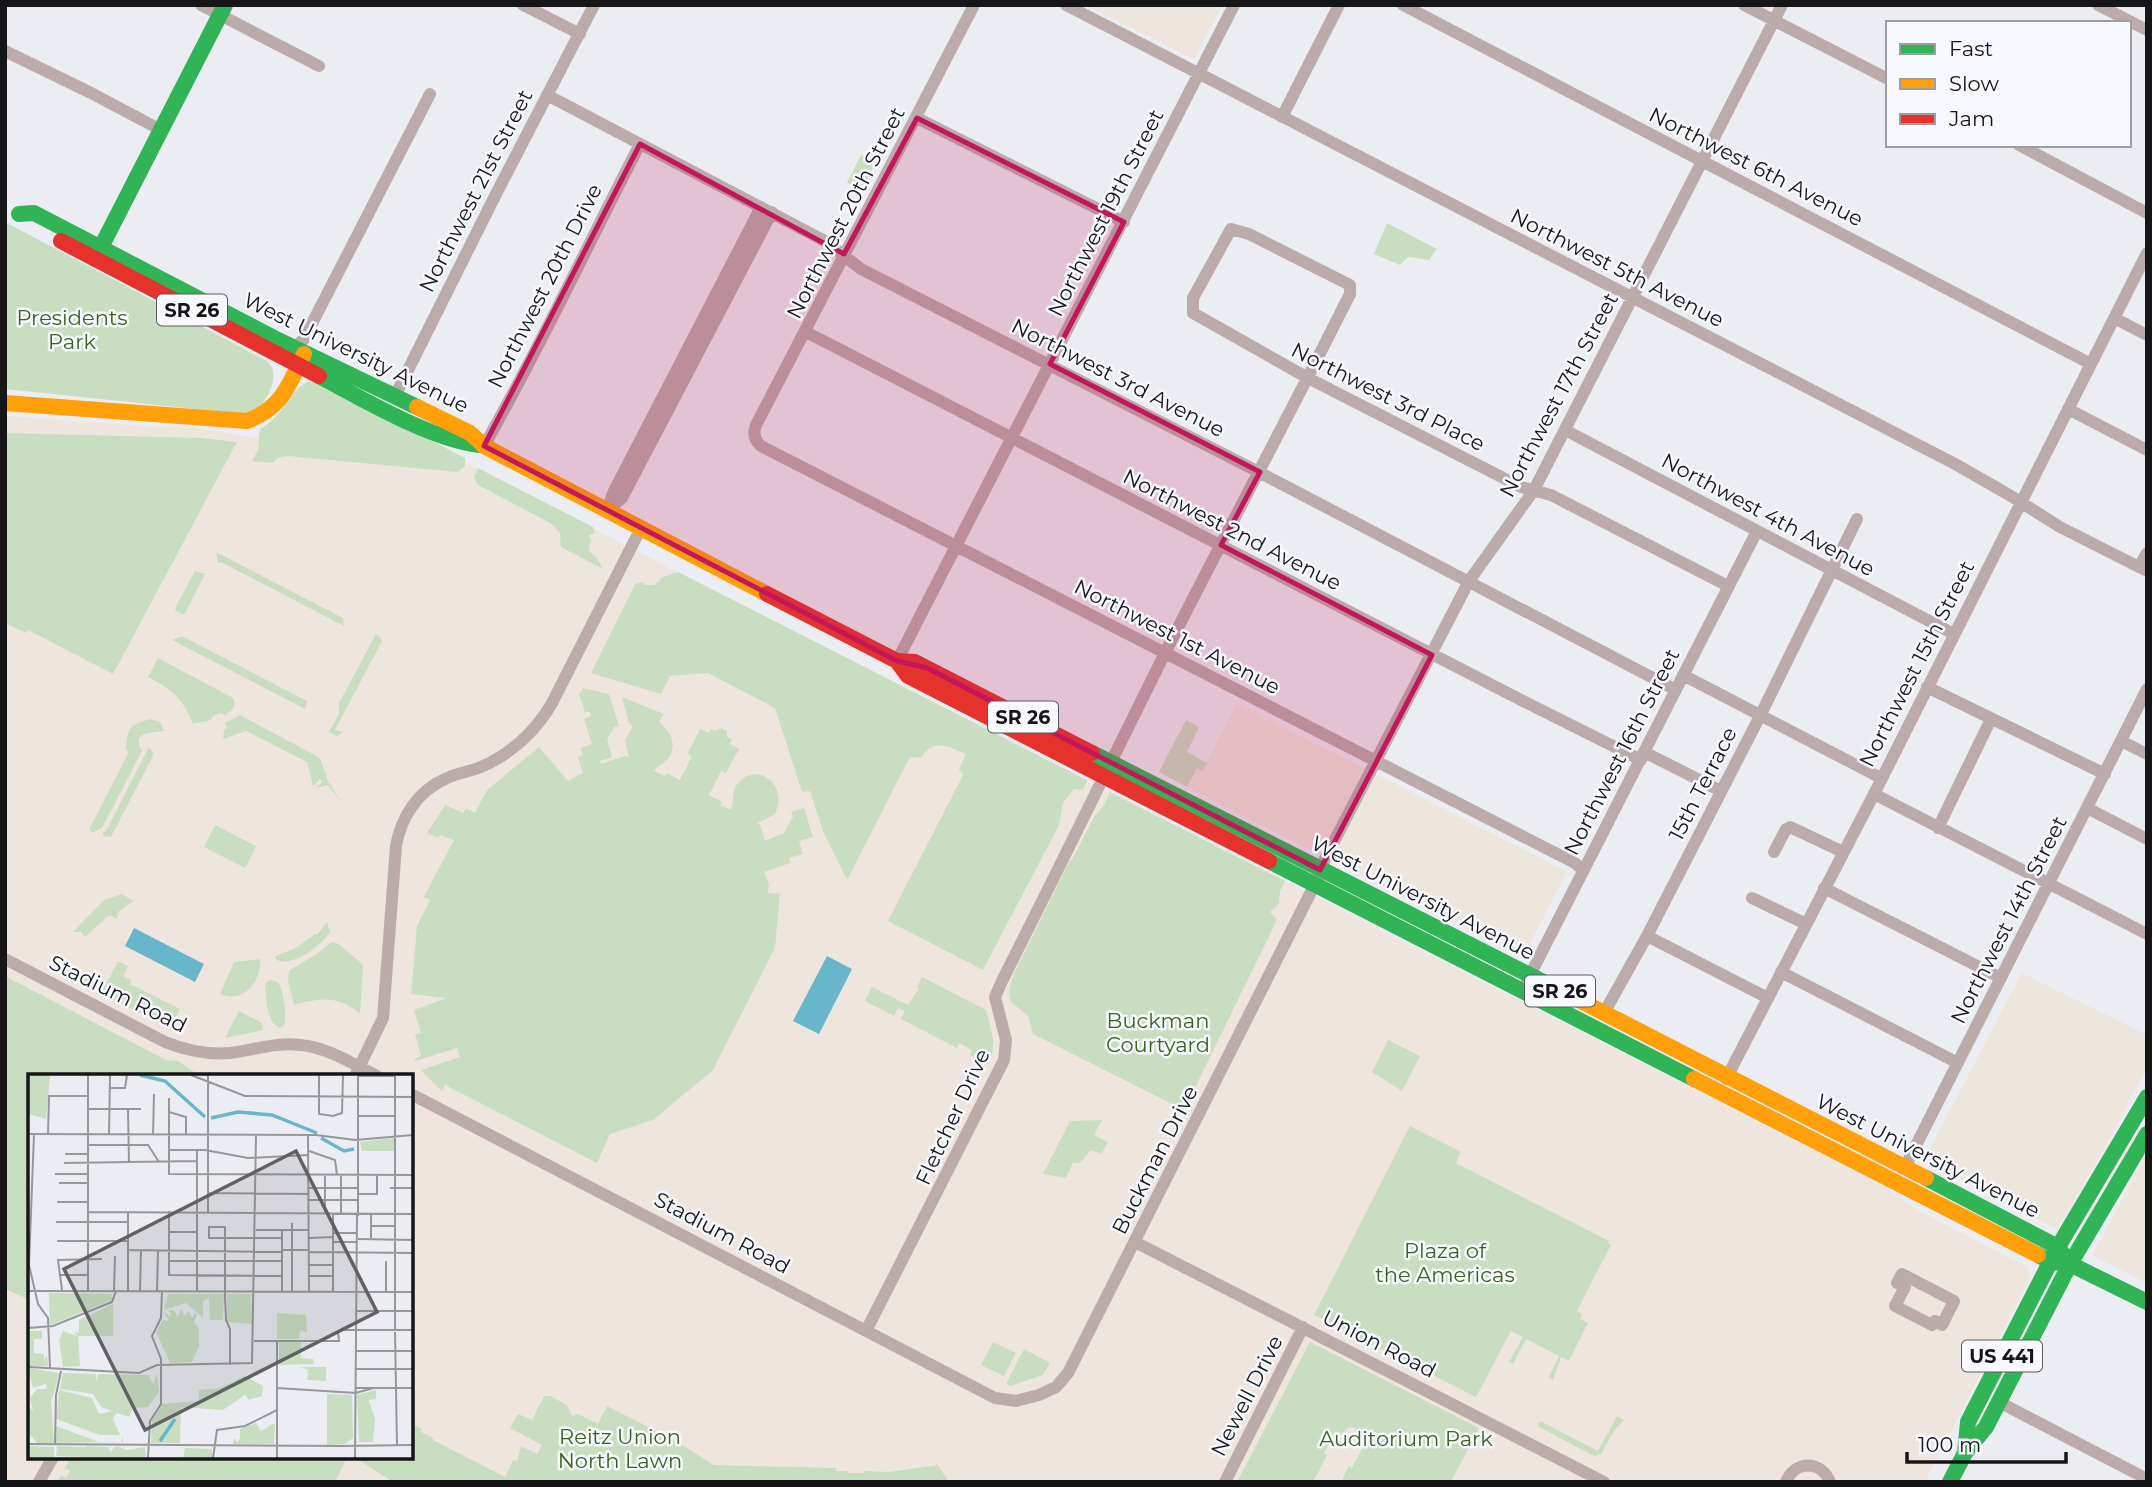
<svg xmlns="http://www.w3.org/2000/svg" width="2152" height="1487" font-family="Montserrat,sans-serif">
	<rect width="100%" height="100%" fill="#ecedf2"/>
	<path fill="#ede6dd" d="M1237,703L1567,872L1522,958L1187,787L1197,768L1203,770Z
		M2022,973L2147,1035V1067L2103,1151L2057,1229L1932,1165L1928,1152Z
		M2147,1153V1283L2092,1255Z"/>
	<path fill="#eee5de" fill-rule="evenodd" d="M1086,5H1222L1194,59Z
		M307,382L336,391L465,458L466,463L678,572L1885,1187L1917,1210L2024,1265L2029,1270V1279L1925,1482H5V416L157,427L183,426L258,438L260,429L278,417L290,398L299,387ZM30,1076H411V1457H30Z"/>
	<path fill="#c9dec1" d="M861,155L876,162L862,190L847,183Z
		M5,222L267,361C282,373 268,402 254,411C253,411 244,414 243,414L5,389Z
		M1387,223L1437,249L1429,260L1408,257L1400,265L1374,254Z
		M307,382H314L324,385L465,458V466L458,472L288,456L277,458L273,463L252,461L258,450L260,429C285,415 285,395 307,382Z
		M5,433L201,438L237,442L113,674L28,630L26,633L5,623Z
		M478,468L593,527L595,533L589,535L592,542L590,543L589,551L597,558L603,569L561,547L560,533L552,524L478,485L474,477Z
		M216,552L343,618L344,626L221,562L218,563Z
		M195,571L205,574L184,615L176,611L175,608Z
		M678,572L1087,780L1083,790L1074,789L1063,803L1059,825L983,970L888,921L963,775L959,769L966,754C949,746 932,738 921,758L910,757L847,880L824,834L810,791L802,792L775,708L708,673L670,676L661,694L591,673L635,584L644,582L645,585H654L661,580L660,578Z
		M376,634L380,637L382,641L335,730L344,732L337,736L329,732L339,714V703Z
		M182,636L307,701L305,709L172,640Z
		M158,658L233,698L235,703L232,710L225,715L221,713L213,716L211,720L193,724C182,697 172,690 148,677Z
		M583,688L609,694L619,726L614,727L607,740L612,757L600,761L601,764L625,756L629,757L625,740L633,726L629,723L622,697L664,714L659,722C671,731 678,746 668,759C663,764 658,765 654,771L665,776L667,773L680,780L692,756L688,753L700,729L709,733L711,729L716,731L721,728L727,731V737L732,739L730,744L739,749L726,773L721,771L709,795L722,802L720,805L731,810C734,801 731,792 738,783C758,760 791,787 774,815L757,823L760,825L765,841L784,833L793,817L791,812L804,808L813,837L799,841L803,854L789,858L790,863L764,872L769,884L768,893L780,894L775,948L713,1070L653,1120L610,1134L597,1163L445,1085L442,1091L421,1070L460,1057L457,1048L415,1061V1059L421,1056L415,1034L421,1033L414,1010L446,998L411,994L417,926L430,900L424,897L454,840L440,835L438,838L427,833L445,805L463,813L466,808L475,813L487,790L539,747L568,781L583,773L578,757L583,755L581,748L592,744L584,719L591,716L590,712H585L579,695Z
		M240,715L320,758L328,781L343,805L328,785L316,788L322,782L320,779L313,786L307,762L246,731L223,739L224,730L227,728L225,723Z
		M150,719L160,722L164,731C151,733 131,731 142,751L102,828L91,833L90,828L129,752L126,750C128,727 128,726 150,719Z
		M1186,720L1199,727L1187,752L1207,763L1203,771L1197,768L1187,787L1159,772Z
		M149,747L154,754L111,837L103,836V832L106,831Z
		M1110,792L1285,881L1280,891L1279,904L1270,912L1277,920L1184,1110L1033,1034L1028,1016L1010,1001L1009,991L1013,976L1070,860H1072L1094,817L1104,805Z
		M215,825L256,846L245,868L204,847Z
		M122,894L133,901L118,912L117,919L109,915L85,937L81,932H73L104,900Z
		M327,922L330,932C322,945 292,968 277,960L275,956L294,949L315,934L317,935Z
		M332,942L339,944L363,965L360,1014C339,995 319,998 294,1005L288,980L289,971L315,955Z
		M260,959C262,982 243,1004 220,994L234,962Z
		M118,961L128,966L123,976L131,980L130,984L180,1009L170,1029L80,982L81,979L71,971L76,967L88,976L92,974L107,982Z
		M5,976L166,1060L178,1061L200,1076H30V1300L5,1289Z
		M922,977L986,1010C991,1030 998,1046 988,1064L970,1055L972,1050L959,1043L957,1048L901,1019L905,1011L898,1008L894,1016L865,1001L872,987L908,1005L919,988L917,987Z
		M271,980C273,981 276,981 277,982C284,987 287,1018 284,1025L280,1028C266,1022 267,1000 265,987L266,982Z
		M239,1011L262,1023L263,1030L225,1038Z
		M1388,1040L1420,1056L1402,1091L1372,1072Z
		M1102,1120L1094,1135L1108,1142L1101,1154L1091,1150L1080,1163H1073L1066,1178L1043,1174L1070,1121Z
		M1410,1126L1461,1152L1456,1163L1609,1241L1608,1243L1611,1245L1577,1311L1582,1314L1580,1319L1588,1323L1569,1361L1561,1357L1553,1380L1549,1377L1559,1356L1526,1339L1513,1364L1509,1362L1523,1337L1511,1331L1476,1397L1314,1315Z
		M993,1342L1016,1353L1004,1376L981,1365Z
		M1310,1342L1479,1428L1451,1482L1445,1480L1444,1482H1341L1349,1466L1352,1468L1364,1445L1357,1441L1360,1436L1358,1430L1352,1427L1346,1429L1343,1434L1336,1431L1324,1453L1327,1455L1313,1482H1237Z
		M1024,1349L1050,1363L1043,1375L1010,1386L1006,1384Z
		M544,1396H550L567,1405L572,1416L578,1414L598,1424L607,1406L676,1441L714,1465L836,1468V1471H847V1473H863L864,1471L889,1472L938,1465L949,1482H393L354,1457H411V1423L422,1429L421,1432L433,1438V1440L505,1477L513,1460L517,1461L521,1446L537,1454L542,1445L510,1428L518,1414L532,1420Z
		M1617,1416L1624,1420L1614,1431L1601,1454L1594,1456L1537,1426L1540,1421L1598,1451Z
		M71,1457H347L335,1482H57L61,1476L66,1478L70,1471L65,1468Z"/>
	<path fill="#67b6cc" d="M134,928L204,964L195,982L125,946Z
		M827,956L852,969L819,1034L793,1021Z"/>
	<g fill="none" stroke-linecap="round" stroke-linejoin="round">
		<path stroke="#bbacab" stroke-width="12" d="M201,5L319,66
			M523,5L580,34
			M974,5L756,425C753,433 754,440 761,446L1575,863L1583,870
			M1066,5L1957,465L2011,496L2060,527L2147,571
			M1403,5L2091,364
			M1744,5L1888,79
			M2098,5L2147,30
			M5,51L91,93L161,130
			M547,95L825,241L861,269L1251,468L1676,690
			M1282,117L1339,5
			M917,118L1124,222
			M2019,145L2147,213
			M2114,318L2147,335
			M806,332L1529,704L1641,760
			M295,347L304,339L430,94
			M395,396L496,194L594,5
			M2068,409L2147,450
			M1565,430L1954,634
			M484,446C540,348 588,244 640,144
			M608,509L613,493L761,207
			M608,510L622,498L772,212
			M2139,567L2147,553
			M897,661L1234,5
			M1683,675L1881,778
			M1927,687L2105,774
			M2121,741L2147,754
			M1644,752L1721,791
			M1874,794L2147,934
			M2087,808L2147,839
			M1938,828L1991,719
			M1774,852L1786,829L1790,827L1843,852
			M1824,888L2001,978
			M1752,898L1806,924
			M1647,936L1768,998
			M5,959L165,1042C185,1050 207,1055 230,1053C254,1050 276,1042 300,1045C327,1047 353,1064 377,1076
			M1781,972L1958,1063
			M1527,981L1757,531
			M1604,1013L1647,936L1760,716L1857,519
			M355,1076L383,1018L396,846C401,817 418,791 445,779C456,773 469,772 481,767C511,754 536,731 552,703L641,528
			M1726,1079L1874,794L2147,253
			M411,1094L995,1398L1016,1401L1039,1395L1056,1387L1068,1373L1315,884L1325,859L1469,581L1534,490L1782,5
			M1905,1167L2147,689
			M1135,1242L1604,1482
			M1902,1274L1954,1301L1942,1325L1935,1321L1932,1325L1895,1306L1905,1287L1897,1283Z
			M866,1331L1004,1060L1006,1040L995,997L1002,981C1057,872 1111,762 1165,653C1226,533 1290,414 1350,294V285L1249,234L1231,229L1193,298V313L1308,378L1521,487L1551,495L1728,586
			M1999,1402L2147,1479
			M39,1482L53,1457
			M1225,1482L1303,1327
			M1786,1482C1795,1460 1821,1460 1830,1482"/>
		<path stroke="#30b455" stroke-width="16" d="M19,214L34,213L278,340L417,407
			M95,259L225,5
			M319,376C363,399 431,440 480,445
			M1092,753L1571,996
			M1269,861L1694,1079
			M1926,1178L2058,1247L2070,1264
			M2038,1255L2051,1262L2070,1264L2147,1302
			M1965,1453L1968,1422L2058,1247L2147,1097
			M1950,1482L1965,1453L1986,1427L2070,1264L2147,1134"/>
		<path stroke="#ff9f0a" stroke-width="16" d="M5,403L247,421C282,408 289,385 304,354
			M417,407L470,433L484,446L767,594
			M1571,996L1926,1178
			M1694,1079L2038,1255"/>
		<path stroke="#e5322d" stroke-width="16" d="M61,241L319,376
			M767,594L897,661L915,662L1092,753
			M897,661L908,676L1269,861"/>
	</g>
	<path fill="#c2185b" fill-opacity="0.2" stroke="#c2185b" stroke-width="5" stroke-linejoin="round" d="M917,118L1124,222L1050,364L1260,472L1221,545L1432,655L1320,870L927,668L897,661L484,446L640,144L844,254Z"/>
	<g text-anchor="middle" stroke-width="5" stroke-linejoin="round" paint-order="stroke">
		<g fill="#f7f9fe" stroke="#5a5a5e" stroke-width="2">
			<rect x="157" y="294.5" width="70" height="31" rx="5"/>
			<rect x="988" y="701.5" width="70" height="31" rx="5"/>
			<rect x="1525" y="975.5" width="70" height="31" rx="5"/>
			<rect x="1962" y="1340.5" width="80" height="31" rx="5"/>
		</g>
		<g font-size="19" font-weight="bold" fill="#161619">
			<text x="192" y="317">SR 26</text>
			<text x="1023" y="724">SR 26</text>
			<text x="1560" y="998">SR 26</text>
			<text x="2002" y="1363">US 441</text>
		</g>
		<g font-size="21" fill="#161619" stroke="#f7f9fe">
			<text transform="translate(1756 167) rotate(27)" y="7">Northwest 6th Avenue</text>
			<text transform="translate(476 191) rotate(-63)" y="7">Northwest 21st Street</text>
			<text transform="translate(846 213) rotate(-63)" y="7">Northwest 20th Street</text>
			<text transform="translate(1106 213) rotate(-63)" y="7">Northwest 19th Street</text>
			<text transform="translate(1617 268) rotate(27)" y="7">Northwest 5th Avenue</text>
			<text transform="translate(545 286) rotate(-63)" y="7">Northwest 20th Drive</text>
			<text transform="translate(356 353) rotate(26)" y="7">West University Avenue</text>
			<text transform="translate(1118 378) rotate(27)" y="7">Northwest 3rd Avenue</text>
			<text transform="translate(1559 395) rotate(-62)" y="7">Northwest 17th Street</text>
			<text transform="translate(1388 397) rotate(27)" y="7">Northwest 3rd Place</text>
			<text transform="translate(1768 515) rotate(28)" y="7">Northwest 4th Avenue</text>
			<text transform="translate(1232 530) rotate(27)" y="7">Northwest 2nd Avenue</text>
			<text transform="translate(1177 637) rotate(27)" y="7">Northwest 1st Avenue</text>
			<text transform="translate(1917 664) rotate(-63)" y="7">Northwest 15th Street</text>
			<text transform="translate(1622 752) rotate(-63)" y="7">Northwest 16th Street</text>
			<text transform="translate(1703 784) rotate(-63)" y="7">15th Terrace</text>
			<text transform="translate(1423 898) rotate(27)" y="7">West University Avenue</text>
			<text transform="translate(2009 920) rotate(-63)" y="7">Northwest 14th Street</text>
			<text transform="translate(118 994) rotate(26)" y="7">Stadium Road</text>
			<text transform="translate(953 1117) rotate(-65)" y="7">Fletcher Drive</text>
			<text transform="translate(1928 1156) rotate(27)" y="7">West University Avenue</text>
			<text transform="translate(1155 1160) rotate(-63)" y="7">Buckman Drive</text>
			<text transform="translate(722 1233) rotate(28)" y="7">Stadium Road</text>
			<text transform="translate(1379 1344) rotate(27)" y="7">Union Road</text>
			<text transform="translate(1247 1396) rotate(-63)" y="7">Newell Drive</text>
		</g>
		<g font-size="21" fill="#3a621d" stroke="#f7f9fe">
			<text x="72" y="325">Presidents<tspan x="72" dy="24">Park</tspan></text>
			<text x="1158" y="1028">Buckman<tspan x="1158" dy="24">Courtyard</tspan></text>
			<text x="1445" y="1258">Plaza of<tspan x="1445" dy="24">the Americas</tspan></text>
			<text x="620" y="1444">Reitz Union<tspan x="620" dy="24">North Lawn</tspan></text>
			<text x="1406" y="1446">Auditorium Park</text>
		</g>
	</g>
	<g transform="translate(28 1074)">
		<rect width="385" height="385" fill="#ecedf2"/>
		<path d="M0,1H22L18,45L0,40ZM366,64L367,77H334L332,68ZM21,219L83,220L86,225L22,251ZM140,220H196L195,246H182L181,224L175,227V244L158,229L136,236ZM199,220H223L224,250L199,248ZM85,230V262H50L52,292L35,293L31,266L35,257L49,262L46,257L51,259V246ZM153,234L156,242L161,237L164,244L167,238L169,241L166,248L171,255V272L164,288L142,289L128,258L135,246L141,247L136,238L143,243L141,236H146L150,243ZM249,239L278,241L279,259L272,256L271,265H249ZM0,257H14V265H6V279L16,280V288L19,281L20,292H0ZM251,268H273V284L285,285L286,290L251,291ZM272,293H298V307L279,306L280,296ZM0,294L32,299L23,328L26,369H9L0,358V332L5,337L2,324L9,315H19L18,310L5,314ZM35,299L68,300V307L70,300L121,301L125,310L129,299L131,318L120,333L105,334L101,343L88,339L85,345L92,361H72L28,345L31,316L64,324L71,340L84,337L73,333L65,320L32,315ZM217,302L235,312L234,322L221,326L217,321L195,336L153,333L152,369H123L124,346L134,330L171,327V316L193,314ZM348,316V325L341,326L347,345L345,368H331L329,321ZM299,320L324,321L325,364L317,370L299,371ZM228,349L233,357L247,349L246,370H205L206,364L209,368L212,365V355ZM28,352L71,368H93L95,363V368L28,369ZM0,372L26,373V384H0ZM29,372L57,373V376L54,383L28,382ZM58,372L81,373L82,378L88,372L99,376L117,373L118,384H53ZM157,374L184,375V384H155Z" fill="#c9dec1"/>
		<path fill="none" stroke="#67b6cc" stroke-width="3.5" d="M112,1L137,7L177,43M183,44L210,38L244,41L289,59M293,64L316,77L326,75M132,367L147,345"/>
		<path fill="none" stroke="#96979b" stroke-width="2" d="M163,1L217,22L385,23M180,1V138M291,1V40L305,42L314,39L315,1M330,1V74M330,2H367M81,14H97L99,1M141,24V100L385,101M60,35H113M100,36L101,89M141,38L158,43V61M330,42H367M0,60L288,61L327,66L385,61M6,60L1,191L10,230L20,244L22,294M20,61L21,22H60M81,61L82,1M125,61L126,20M280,61L281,218M330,69V142M60,71H120L131,88M141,76H177L220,84L281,81M281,77L307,86L309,101M37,80H60M60,89H36L169,87M27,100H60M31,109H60M281,114H329M362,114H385M180,119L281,120M330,120H349V101M281,126H329M29,128H60M141,137V201L254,202M60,138L385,140M100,138V217M297,139V101M305,139V217M313,139V101M343,140V164M60,148H28H100M343,152H368M228,156H281M141,158H169M305,159H328M281,164L305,163M330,165L385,166M60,167H29H100M305,168H328M100,176L254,178M254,176H281M281,178L385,179M141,187H254M358,187V218M281,191H305M31,201H60M281,202H305M34,216L30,186L74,185M0,217L385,218M60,217V1M86,217L87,182M112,217L113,176M129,217L130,176M169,217V76M264,217V149M254,218V156M328,237H385M0,254L25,252L84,228L88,217M367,255V1M315,256H385M367,258L369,371M226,267H311L310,258M249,267V384M327,277H385M202,291V255L198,246L197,223V153H181V164H254M0,293L111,299L129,291L224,289L228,61M327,295H385M249,314L328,319L345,314M328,314H385M0,370L315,372M27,370L28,321L33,297M313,372L385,371M120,384L122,347L133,330V285L124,262L133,244L134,217M185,384L189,356L217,352L249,336M327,384L329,140"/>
		<path fill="#616165" fill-opacity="0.15" stroke="#616165" stroke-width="3.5" d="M268,77L349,238L117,356L36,195Z"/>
		<rect width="385" height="385" fill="none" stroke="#161619" stroke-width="3.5"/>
	</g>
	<rect width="2152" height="1487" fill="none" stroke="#161619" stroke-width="14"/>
	<rect x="1886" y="21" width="245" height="126" fill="#f7f9fe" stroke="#9d9ea2" stroke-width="2"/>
	<rect x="1900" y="44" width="35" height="10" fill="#30b455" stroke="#9d9ea2" stroke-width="2"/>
	<text x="1949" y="56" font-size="21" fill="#161619">Fast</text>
	<rect x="1900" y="79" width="35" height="10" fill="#ff9f0a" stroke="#9d9ea2" stroke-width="2"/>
	<text x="1949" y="91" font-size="21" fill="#161619">Slow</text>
	<rect x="1900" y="114" width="35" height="10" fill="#e5322d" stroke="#9d9ea2" stroke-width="2"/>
	<text x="1949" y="126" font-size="21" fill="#161619">Jam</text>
	<path d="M1907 1452v10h159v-10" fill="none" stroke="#161619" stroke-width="3.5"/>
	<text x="1918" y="1452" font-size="21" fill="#161619" stroke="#f7f9fe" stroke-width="5" paint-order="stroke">100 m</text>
</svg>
